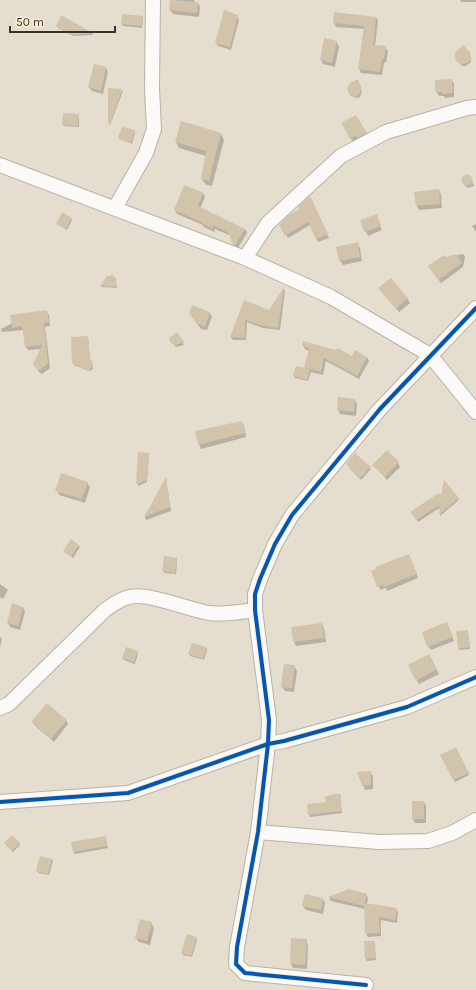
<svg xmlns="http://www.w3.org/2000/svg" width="476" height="990" font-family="Karla,sans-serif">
	<rect width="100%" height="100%" fill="#e5ddce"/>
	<path fill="#0003" d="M176,0H194V2L198,3L200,7L199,17L173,14L170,10Z
		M460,0H476V2H461Z
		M237,16L239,20L231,50L218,46L216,43Z
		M142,17L143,18L142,28L123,26L122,24Z
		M376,17L378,21L375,46L385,47L388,51L386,63L384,62L382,75L361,73L359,69L364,29L336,27L334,23Z
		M68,20L93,34V35L73,36L58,28L57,26Z
		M336,42L339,46L335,67L323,64L321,60Z
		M470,55L471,62L466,66H462L456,58Z
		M95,65L106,68L108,72L103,94L92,91L89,87Z
		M452,80L454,84V97L445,98L444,96H439L436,91Z
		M357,81L362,92L360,97L357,98L351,96L350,94Z
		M122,90L123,91L110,125L109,123Z
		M79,115V127L64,126L63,125Z
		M356,116L368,137L353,142L342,124Z
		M181,123L221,134L224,140L212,186L206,185L202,179L206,156L179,148L176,142Z
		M134,131L135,133L132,144L120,139L119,138Z
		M465,176H470L474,186L468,188L464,185L462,180Z
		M185,186L203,193L205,197L200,209L245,229L247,233L238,248H235L233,244L231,236L215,229L214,232L204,227L203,225L177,214L175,210Z
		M439,190L441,194L442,208L419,210L417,206L415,193Z
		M312,201L329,238L318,242L310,225L288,238L280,225Z
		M71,218L72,220L67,230L57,224Z
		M378,220L382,230L368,236L361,221Z
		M476,224V232L472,226Z
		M357,243L360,248L362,261L343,265L340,261Z
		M463,254L465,257L463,267L441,283L432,270L445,258Z
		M115,278L117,288L102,287L101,286Z
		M284,289L285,291L280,330L263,328L247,322L246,340H233L231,337L244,301L269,311Z
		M380,289L407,298L410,303L399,312Z
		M46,311L49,315L50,326L45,327L50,368L42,374L39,372L34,364L42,349L28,350L26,347L24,330L2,332L1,329L12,323Z
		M209,312L212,317L207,330L201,329L190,314Z
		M177,334L184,345L176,347L172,343Z
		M88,337L90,360L93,364V369L89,371L74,365L73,363Z
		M303,345L352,357H367L369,361L359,379L326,361L323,375L311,372L308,381L295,378L294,376L306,369L305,367L309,351L305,349Z
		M339,398L355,400L357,404L356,416L340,414L338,410Z
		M242,422L244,426L246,437L201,449L199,445Z
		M139,453L148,454L149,455L147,482L138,486Z
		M398,463L400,467L387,480L374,465Z
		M370,468L371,469L361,480L350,469Z
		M166,479L171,511L146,520L145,517Z
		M87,483L90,487L85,503L59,495L57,490Z
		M442,498H458L459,500L440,516L441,507L418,522L412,513Z
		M71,541L80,547L73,558L64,552Z
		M409,555L418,578L387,591L386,588L381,590L378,586Z
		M176,559L177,560L176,574L164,573L163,571Z
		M0,584L8,590L3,599L0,597Z
		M23,607L25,612L20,630L10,627L8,623Z
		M322,624L324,628L326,642L296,646L294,642Z
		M449,627L454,641L431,650L428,646Z
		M468,633L470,649L460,650L459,649Z
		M0,637L2,639L0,648Z
		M206,648L207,650L204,660L190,656L189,654Z
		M137,652L138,654L135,664L124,660L123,658Z
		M429,655L439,674L419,684L409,665Z
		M294,666L297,671L294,692L285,691L282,687Z
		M66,720L68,724L54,742L35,726L33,722Z
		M456,749L469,775L455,782L442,755Z
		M370,772L373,776V789L365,790L363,785Z
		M340,795L342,813L310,817L308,805L327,803Z
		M424,802L426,806V823H415L413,819Z
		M106,839L108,848L75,854L74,852Z
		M19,843L20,845L13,852L6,845Z
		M52,859L53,861L49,875L39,873L38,871Z
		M349,891L366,894L368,898L367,904L396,909L398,912L397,923L381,920V936L368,937L366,934L365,909L331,901L329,898Z
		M323,899L325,903L323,914L306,910L303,906Z
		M151,923L154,928L150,945L139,942L136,938Z
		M196,938L197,940L192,957L183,955L182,953Z
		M292,939L306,940L308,945L307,969L293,968L291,964Z
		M374,942L376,960L367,961L366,959Z"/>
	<path fill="#d1c4ab" d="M170,0L198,2L197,13L169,10Z
		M224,10L238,15L230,47L215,43Z
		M334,12L376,17L373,45L386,46L384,59H382L380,72L358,69L364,26L333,23Z
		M122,14L143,16L141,26L121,24Z
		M61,15L93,33L71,35L56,26Z
		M324,38L337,41L332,63L320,60Z
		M463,45L470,52L471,58L468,63L460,64L456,61L455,55L456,52Z
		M94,64L106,67L101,91L88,87Z
		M358,79L362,90L359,95L355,97L349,94L347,88L350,83Z
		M452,79L453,93L442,94V92H435V80Z
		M108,88L122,89L110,124L108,123Z
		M63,113L79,114L78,126L62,125Z
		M356,115L367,133L357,138L356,135L350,139L341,123Z
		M181,121L221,133L209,181L201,179L206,151L175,142Z
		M122,127L135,130L131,143L118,138Z
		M461.5 180a5.5 5.5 0 1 1 11 0a5.5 5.5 0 1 1-11 0Z
		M184,185L202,192V196L198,206L245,229L235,245L232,244L229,233L213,225L212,228L201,223V222L174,210Z
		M439,189L440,204L416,206L414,192Z
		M310,196L328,234L316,239L308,222L285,236L279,225L289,215L299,209L298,207Z
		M62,212L72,218L66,229L56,224Z
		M377,214L381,226L364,232L360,220Z
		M358,242L360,257L339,261L336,247Z
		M456,254L462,263L438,280L428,266L444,255L446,257Z
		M112,275L116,278L117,287L100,286L107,276Z
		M391,278L408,298L396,309L378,288Z
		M284,287L278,328L260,325L245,320V338L230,337L244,300L269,310Z
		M192,305L210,312L205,327L198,324L189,314Z
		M47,310L49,322L44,323L48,363L40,370L36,368L33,364L42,345L25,347L22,326L12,328L10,315Z
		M177,332L185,343L174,345L171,343L169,338Z
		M88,336L90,358L93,364V367L88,370L72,363L71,337Z
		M303,341L336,350L338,348L352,356L355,350L367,357L357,376L324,358L321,372L304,367L309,349L302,345Z
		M296,366L310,369L307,380L293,376Z
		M338,397L355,399L354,412L337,410Z
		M242,421L245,433L198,445L195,431Z
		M387,450L399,462L385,477L372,465Z
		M138,452L149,453L147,480L136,484Z
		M355,453L371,467L359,479L346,464Z
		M61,473L88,482L82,499L55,491Z
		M166,477L170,507L144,517Z
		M444,480L459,498L439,515L440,505L416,520L410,512L439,493L441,495Z
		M71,539L79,545L71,557L63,551Z
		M409,554L417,574L384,587L383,585L377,587L371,571L376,569L375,567Z
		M164,556L177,558L175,573L162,571Z
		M12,603L23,607L18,626L7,623Z
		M447,622L453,637L427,647L422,632Z
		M322,623L324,638L293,642L291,627Z
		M468,630L470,647L458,649L456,631Z
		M192,643L207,647L203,659L188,654Z
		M126,647L138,651L134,662L122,658Z
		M429,654L437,669L416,681L408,665Z
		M284,664L295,665L292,688L281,687Z
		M47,703L67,720L51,739L31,722Z
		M456,747L469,773L453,780L440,755Z
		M371,771V785L362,786L357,772Z
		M335,794H341V811L308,815L307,804L326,802L324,797Z
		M412,801H424V819H412Z
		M12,835L20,843L12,851L4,843Z
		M106,836L107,846L73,852L71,842Z
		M40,856L52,859L48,874L36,871Z
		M349,889L367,894L365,903L397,908L395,920L379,917L380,933L365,934L364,906L328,897Z
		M305,894L323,898L321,910L302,906Z
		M140,919L152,922L147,941L135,938Z
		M187,934L197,937L191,956L181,953Z
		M291,938L307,939L305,965L290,964Z
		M364,941H375L376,958L365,959Z"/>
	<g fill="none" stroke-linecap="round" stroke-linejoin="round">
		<defs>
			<path id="street" d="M0,165L245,258L331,297L430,355L476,412
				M115,208L146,153L154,129L152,88L153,0
				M245,258L268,223L341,156L386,132L467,108L476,107
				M476,308L380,409L292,515L275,544L260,579L255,594V610L269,720L268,744L284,741L407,707L476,677
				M0,708L9,704L105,610C112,605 120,599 129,597C147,592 190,610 209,613C225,615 240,612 255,610
				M0,802L128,793L268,744L258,832L237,947L236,964L245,973L366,985
				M258,832L379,842L428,841L452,833L476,820"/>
		</defs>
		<use href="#street" stroke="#b8b2a6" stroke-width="16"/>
		<use href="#street" stroke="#fbfaf8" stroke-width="14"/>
		<defs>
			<path id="cycleway" d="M476,308L380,409L292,515L275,544L260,579L255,594V610L269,720L268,744L284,741L407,707L476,677
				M0,802L128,793L268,744L258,832L237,947L236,964L245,973L366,985"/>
		</defs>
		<use href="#cycleway" stroke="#fcedd1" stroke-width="6"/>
		<use href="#cycleway" stroke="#0057b8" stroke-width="4"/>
	</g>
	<path d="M10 26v6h105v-6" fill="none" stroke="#373126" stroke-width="2"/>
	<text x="16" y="26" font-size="12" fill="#373126" stroke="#fcedd1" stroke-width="3" paint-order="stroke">50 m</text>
</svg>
